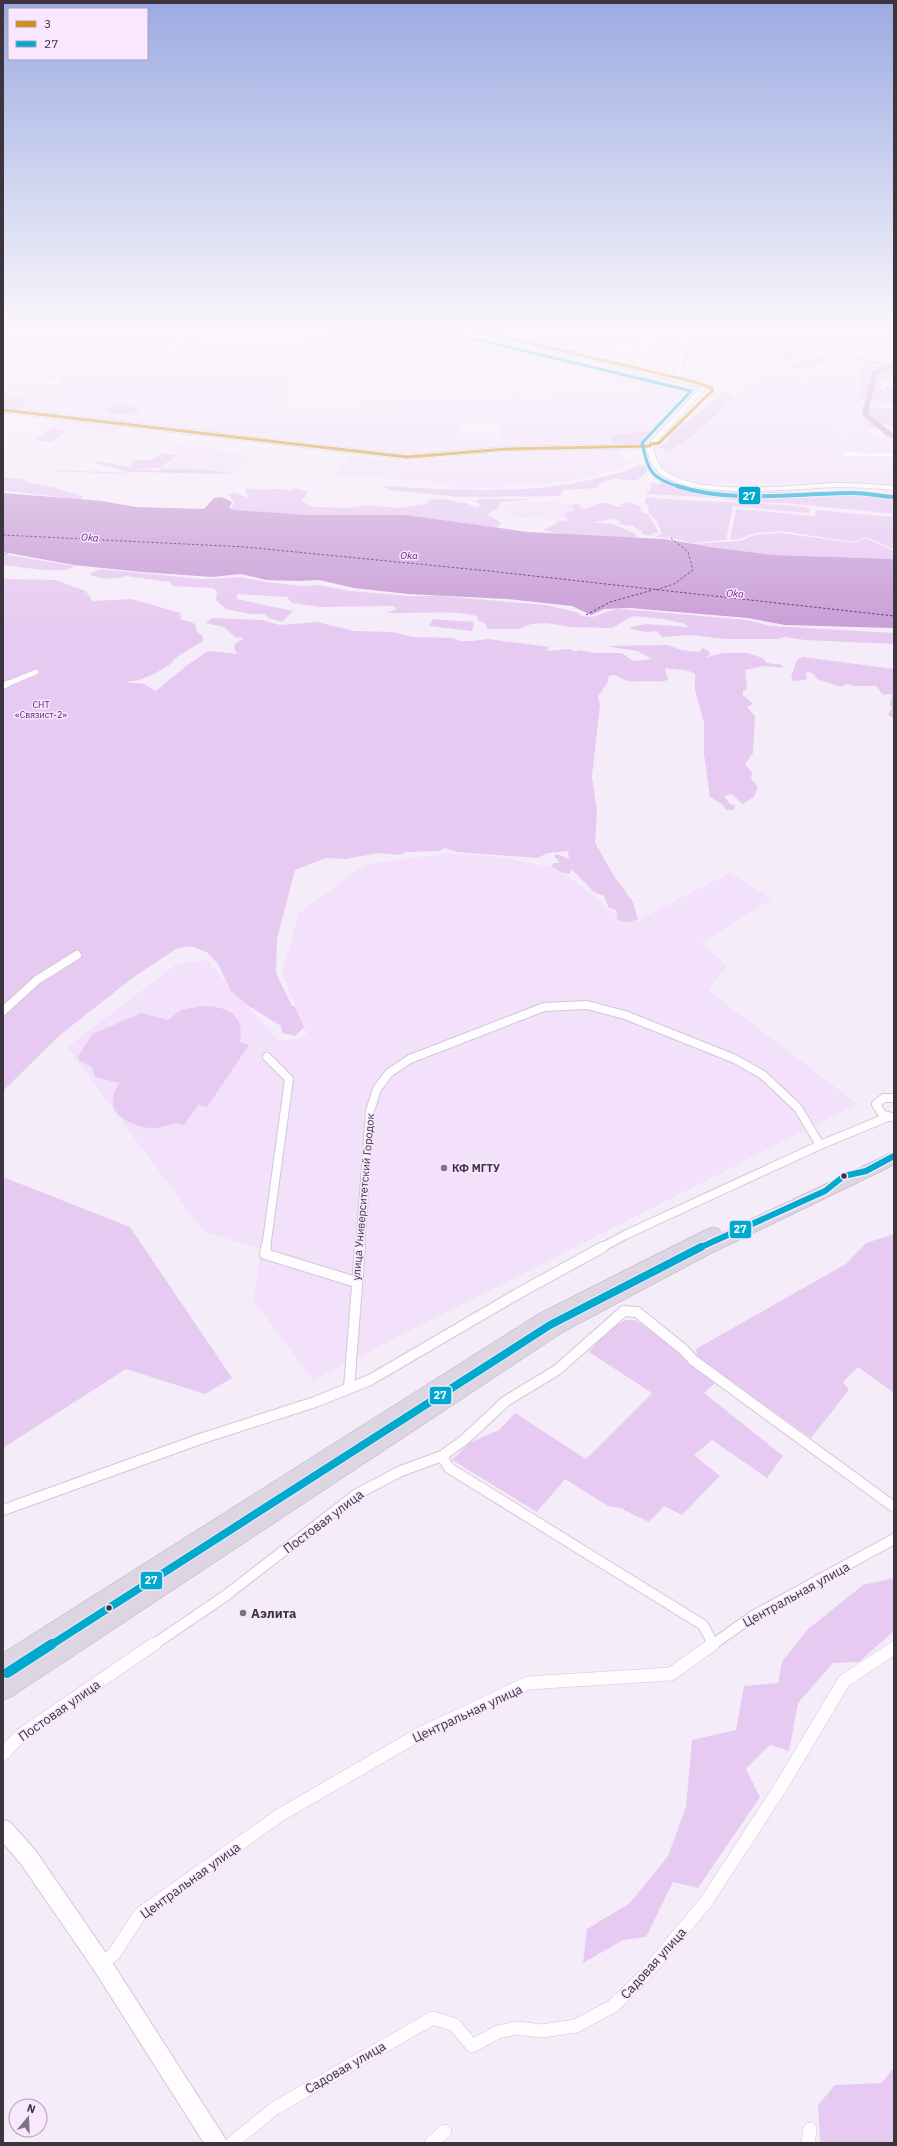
<svg xmlns="http://www.w3.org/2000/svg" width="897" height="2146" font-family="'IBM Plex Sans',sans-serif">
	<rect width="100%" height="100%" fill="#f5ecf9"/>
	<path fill="#f3e0fa" fill-rule="evenodd" d="M333,330L330,352L434,349L478,343L495,359L397,375L302,376L300,380L288,381L280,413L287,412L289,414L426,399L520,397L523,400L691,383L702,387L674,414L667,415L671,418L664,425L659,426L655,430L608,436L612,439L613,444L505,447L412,456L176,428L174,429L23,409L22,407L30,393L3,389V384L57,385L69,363L101,362L107,352H181L183,346L199,345L234,346L233,349H303L306,340L324,339V331ZM495,419L502,438L462,439L453,436L464,422Z
		M691,330H758L760,336L780,338L785,344L823,345L829,347L797,359L790,355L795,353L778,349L785,354L787,360L773,362L757,369L736,375L705,379L708,381L703,383L699,382L702,380L698,381L678,377L685,353L686,337L689,336Z
		M873,330H894V355L880,351L891,345V340L872,339L871,332Z
		M841,356L860,358L884,365L862,367L863,376L859,393L863,418L868,422L866,427L831,425L844,435L839,436L849,443L879,453L894,454V486L848,483L705,484L674,476L662,467L658,455L678,448L703,429L736,397V395L741,394L738,391L751,382L768,373L781,370L806,378L824,373L827,366L822,364L832,357Z
		M627,370L653,375L660,381L619,387L611,380L613,377Z
		M62,419L122,427L114,432L106,433L51,426Z
		M839,428L867,429L869,434L894,437V453L880,452L852,443Z
		M176,445L246,454L244,456L253,457L232,474L214,469L165,467L181,454L166,452Z
		M619,449L622,459L631,463L613,470L577,480L542,484L484,488L440,486L439,482L395,479L334,476L349,456L406,462L493,454Z
		M518,502H555L569,504L578,509L571,518L566,519L518,518L504,511V506Z
		M447,853L501,857L560,869L628,925L730,873L772,899L701,943L727,966L708,990L857,1104L313,1380L253,1300L261,1249L204,1232L67,1047L177,964L206,960L279,1041L308,1037L282,973L299,913L365,865Z"/>
	<path fill="#e7caf1" d="M333,330H450L478,338L473,340L478,343L434,349L330,352Z
		M780,347L796,352L791,355L797,359L785,364H774L757,369L770,363L787,360L785,358V354L777,349L781,348Z
		M830,352L841,356L829,359L842,361L846,364L825,362L791,370H781L804,360L812,361L820,356L827,355Z
		M869,361L894,364V378C884,381 882,379 880,389L890,394L885,389L886,386L894,388V402L859,399L861,377L863,376L861,373L862,367L883,365Z
		M725,391L728,392V395H734L735,397C720,411 681,452 661,453L668,449L658,448L669,439V435L712,403L708,401L715,400Z
		M3,392H6L5,395L27,398L21,409L3,408Z
		M115,404L137,407L140,409C131,418 115,413 104,412Z
		M861,406L894,409V428L884,424H875L877,428L866,427L868,422L863,418Z
		M52,428L67,430L52,442L36,440Z
		M655,430L649,440L631,444H613L612,439L608,436Z
		M163,453L178,455L162,466L163,468L214,470L232,474L130,472L93,463L99,461L128,467L133,470L145,469L159,471L163,468L133,469L129,466L137,459L148,461Z
		M639,465L650,466C647,470 644,476 640,478C629,486 611,470 597,488L563,490L560,496L458,497L390,490L384,486C457,490 530,496 602,477C614,474 628,471 639,465Z
		M58,470L129,473L130,474L51,471Z
		M3,477L26,480L28,483L56,488L83,496L82,499L80,500L3,490Z
		M663,481C701,494 738,492 778,492C817,491 855,491 894,493V514L785,503L743,502L721,498L646,494L647,492L650,491L651,482L659,485Z
		M248,488C263,492 276,486 291,491L293,488L308,492L301,501L314,507L351,508L366,505L399,508L427,504V501L438,499L454,500L455,502L466,503L476,508L482,506L475,501L481,499H531L500,502L499,508L487,514L501,523L497,528L407,515H308L234,510L231,508L234,502L228,494L235,493L249,498L245,489Z
		M646,497C700,503 755,501 810,508L809,513L733,506L726,540L691,543L673,538L656,537L662,533L656,520L648,512L649,508L645,502Z
		M627,502L640,506L642,512L648,514L659,533H651L655,536L643,535L641,531L634,527V525L627,526L619,524L620,521L615,519L592,522L613,524L636,534L637,537C622,540 558,536 544,530L560,521L568,520L564,515L567,512L575,511L571,506L576,503L581,506V508C588,510 595,503 603,503C611,503 618,509 625,506L620,505Z
		M736,509L815,516L816,510L894,517V549L866,537L854,542L781,531L754,533L740,539L730,540Z
		M780,533L855,543L865,538L894,551V559L774,555L690,544L740,541L755,535Z
		M3,554L74,566C63,576 18,566 3,565Z
		M100,569L203,579L241,577L266,582L302,586L319,585L351,591L409,596H440L547,605L576,612L582,616L592,617L616,609L646,611L747,620L771,626L894,633V644L805,640L784,637L779,639H725L690,635L662,637L657,631L646,632L631,629L630,627L646,624L689,627L683,623L662,619L633,616L612,628L570,627L547,623L531,624L519,629H488L485,623L478,621L477,616C447,609 417,614 386,613L397,609L393,606L320,607L292,603L287,597L237,594V599L293,611L282,622L269,618L265,614H250L226,609L216,600L217,591L212,588L172,586L170,582L125,576C117,580 96,579 89,574Z
		M3,579L55,580L86,591L92,601L132,599L180,613L181,620L189,621L195,624L197,632L202,635L203,641L178,656L169,665L154,674L139,680L126,682L144,684L156,691L185,667L208,651L237,654L234,648L235,644L244,638L235,637L224,627L205,623L212,618L261,620L280,625L317,622L354,631L393,632L412,637L453,638L460,641H473L488,639L549,647L547,651L570,649L576,652L578,650L596,653H622L633,661L652,659L637,651L605,646L668,645L681,650L699,652L703,648L709,651L710,655L704,658L723,653H747L763,658L767,663L782,665L783,668L764,666L745,670L747,689L743,691V695L753,704L747,707L755,716L753,753L745,764L752,773L751,778L758,787L754,797L742,804L732,794L724,796L730,804L735,805L734,810H726L722,804L710,797L704,754V723L695,690V674L689,671L665,668L668,680C657,683 655,681 646,681C631,682 629,683 615,675L609,676L607,684L598,696L600,705L592,777L597,812L595,843L614,876L633,902L638,919L630,923L618,920L616,910L609,908L604,896L594,892L571,869L570,874L561,872L551,866L554,863H560L554,856L557,854L569,859L568,851L548,853L537,858L457,852L445,848L439,851L406,852L400,855L379,853L345,859L326,858L295,870L277,939L276,973L292,1006H295L304,1027L295,1036L282,1033L281,1026L247,1005L231,991L218,964L208,953L190,946L178,948L135,976L60,1035L3,1091Z
		M433,619L474,622L472,631L429,626Z
		M803,657L894,669V719L888,715L892,707L890,705L892,694L883,695L876,686H853L847,684L841,687L817,679L813,673L807,672L805,675L807,678L806,680L793,681L791,677L797,660Z
		M202,1006C227,1006 245,1014 240,1042L249,1045L207,1107L198,1105L184,1125C169,1121 167,1128 154,1128C138,1128 109,1118 113,1098C114,1092 117,1088 119,1083L95,1077L92,1067L80,1061L78,1056L93,1034L141,1013L168,1020L181,1010Z
		M3,1177L130,1227L232,1378L205,1394L126,1369L3,1448Z
		M894,1234V1393L858,1367L843,1382L849,1390L811,1438L697,1357L696,1349L846,1264L866,1243Z
		M625,1320H635L685,1354L717,1381L704,1393L783,1456L767,1478L712,1440L694,1455L720,1476L682,1515L664,1506L649,1522L620,1508L608,1506L565,1479L537,1512L452,1460L469,1443L499,1430L515,1413L586,1459L652,1393L589,1352L606,1332Z
		M894,1578V1631L859,1662L833,1663L798,1703L789,1751L770,1745L746,1769L760,1797L698,1888L673,1882L646,1937L623,1940L583,1963L587,1929L630,1903L668,1856L686,1807L692,1740L736,1730L744,1686L778,1683L782,1662L807,1630L863,1585Z
		M894,2067V2143H820L818,2105L835,2085L882,2083Z"/>
	<path fill="#c99ed7" d="M3,493L102,501L136,507L204,509L214,498L222,497L232,502L229,508L234,510L308,515H407L527,532L664,539L711,547L774,555L894,559V628L785,625L748,618L630,608L604,609L591,615L572,606L507,599L408,594L354,588L319,580L298,581L266,580L241,574L212,577L142,572L74,565L3,552Z"/>
	<g fill="none" stroke-linecap="round" stroke-linejoin="round">
		<path stroke="#c99ed7" stroke-width="1" d="M105,334L114,331
			M835,351L892,367"/>
		<path stroke="#c99ed7" stroke-width="1.5" d="M3,555L7,553"/>
		<path fill="#c99ed7" fill-rule="evenodd" d="M894,365V369L878,372L868,414L894,434V438L887,436L862,414L872,371Z"/>
		<path stroke="#6a257f" stroke-width="1" stroke-dasharray="2.5 2" stroke-linecap="butt" d="M3,535L245,547L489,571L894,616
			M656,590L674,584L693,570L688,552L671,538
			M586,615L610,602L653,590"/>
		<defs>
			<path id="street-far5" d="M179,336L243,340L321,339L322,330
				M771,337H840
				M506,339L516,337H683
				M623,347L647,348
				M559,351C587,341 614,348 642,356L649,347L648,337
				M659,360L679,365
				M3,383H55L74,350
				M845,454L894,455"/>
			<path id="street-far4" d="M7,684L36,672"/>
			<path id="street-far3" d="M3,686L9,683"/>
			<path id="street-far2" d="M3,1011L37,980L77,955
				M894,1098H884L876,1104L882,1114L894,1118
				M266,1248L289,1079L267,1057
				M360,1248L370,1111L377,1089L389,1073L410,1059L544,1007L587,1005L625,1015L735,1059L763,1075L798,1108L820,1145
				M601,1248L625,1235L820,1145L888,1117"/>
			<path id="street-far1" d="M266,1247L265,1254L356,1282
				M349,1388L360,1247
				M442,1456L449,1468L703,1625L713,1644
				M3,1510L200,1439L315,1402L370,1380L519,1293L603,1247
				M153,1645L225,1596L357,1494L401,1471L442,1456L464,1440L506,1401L557,1370L624,1311L637,1312L684,1350L693,1360L894,1507
				M712,1645L753,1616L894,1539"/>
			<path id="street" d="M3,1754L21,1735L154,1644
				M101,1963L114,1954L140,1914L280,1815L418,1735L528,1683L671,1674L713,1644
				M232,2143L275,2108L433,2018L455,2025L472,2046L498,2032L517,2028L542,2031L576,2026L613,2006L644,1976L706,1902L782,1785L844,1681L894,1648
				M431,2143L445,2131
				M808,2143L810,2129"/>
			<path id="secondary" d="M10,330H15L3,346V340Z
				M84,330H89L77,349L171,348L179,330H184L176,350L173,352L3,353V349H72Z
				M471,330H482L670,376L674,374L680,350L685,344L679,330H684L691,344L686,350L680,375L676,377L708,386L653,446C655,457 659,469 670,474C709,496 791,485 836,483C856,483 875,484 894,486V490C874,488 856,487 836,487C786,489 711,499 666,478C655,472 649,460 647,448L507,451L407,459L3,412V408L407,455L507,447L648,444L701,387Z
				M3,1820L10,1822L35,1850L108,1956L228,2143H204L94,1970L21,1864L3,1843Z"/>
			<path id="highway" d="M894,1152V1165L710,1254L563,1332L11,1697L3,1700V1653L540,1313L707,1229L713,1227L719,1229L721,1233Z"/>
		</defs>
		<use href="#street-far5" stroke="#d0c8d3" stroke-width="4.5"/>
		<use href="#street-far4" stroke="#d0c8d3" stroke-width="6"/>
		<use href="#street-far3" stroke="#d0c8d3" stroke-width="8"/>
		<use href="#street-far2" stroke="#d0c8d3" stroke-width="10"/>
		<use href="#street-far1" stroke="#d0c8d3" stroke-width="12"/>
		<use href="#street" stroke="#d0c8d3" stroke-width="14"/>
		<use href="#secondary" stroke="#d0c8d3" stroke-width="2"/>
		<use href="#highway" stroke="#b4a7b9" stroke-width="1"/>
		<use href="#street-far5" stroke="#fefcfe" stroke-width="4"/>
		<use href="#street-far4" stroke="#fefcfe" stroke-width="5"/>
		<use href="#street-far3" stroke="#fefcfe" stroke-width="6"/>
		<use href="#street-far2" stroke="#fefcfe" stroke-width="8"/>
		<use href="#street-far1" stroke="#fefcfe" stroke-width="10"/>
		<use href="#street" stroke="#fefcfe" stroke-width="13"/>
		<use href="#secondary" fill="#fefcfe" fill-rule="evenodd"/>
		<use href="#highway" fill="#ded5e2" fill-rule="evenodd"/>
		<defs>
			<path id="bus-1" d="M475,330L695,382L712,388V391L659,443L651,444
				M3,410L407,457L507,449L650,446"/>
			<path id="bus-2-far4" d="M471,338L691,391L642,443C649,472 650,478 680,487"/>
			<path id="bus-2-far3" d="M677,486C733,504 795,493 853,493C866,493 880,496 893,497"/>
			<path id="bus-2-far2" d="M699,1248L825,1191L844,1176L866,1171L894,1156"/>
			<path id="bus-2-far1" d="M51,1645L550,1325L701,1247"/>
			<path id="bus-2" d="M7,1673L52,1644"/>
		</defs>
		<use href="#bus-1" stroke="#f8e7fe" stroke-width="4.5"/>
		<use href="#bus-2-far4" stroke="#f8e7fe" stroke-width="4.5"/>
		<use href="#bus-2-far3" stroke="#f8e7fe" stroke-width="6"/>
		<use href="#bus-2-far2" stroke="#f8e7fe" stroke-width="9"/>
		<use href="#bus-2-far1" stroke="#f8e7fe" stroke-width="10"/>
		<use href="#bus-2" stroke="#f8e7fe" stroke-width="12"/>
		<use href="#bus-1" stroke="#d28f0d" stroke-width="3"/>
		<use href="#bus-2-far4" stroke="#00a9ce" stroke-width="3"/>
		<use href="#bus-2-far3" stroke="#00a9ce" stroke-width="4"/>
		<use href="#bus-2-far2" stroke="#00a9ce" stroke-width="6"/>
		<use href="#bus-2-far1" stroke="#00a9ce" stroke-width="8"/>
		<use href="#bus-2" stroke="#00a9ce" stroke-width="10"/>
	</g>
	<linearGradient id="sky" x2="0" y2="1"><stop stop-color="#9babe1"/><stop offset="0.52" stop-color="#faf6fc"/><stop offset="1" stop-color="#faf6fc" stop-opacity="0"/></linearGradient>
	<rect width="897" height="631" fill="url(#sky)"/>
	<g fill="#7d7480" stroke="#f8e7fe" stroke-width="1.5">
		<circle cx="444" cy="1168" r="4"/>
		<circle cx="243" cy="1613" r="4"/>
	</g>
	<g fill="#3c343f" stroke="#f8e7fe" stroke-width="1.5">
		<circle cx="844" cy="1176" r="3.5"/>
		<circle cx="109" cy="1608" r="3.5"/>
	</g>
	<g text-anchor="middle" stroke-width="3" stroke-linejoin="round" paint-order="stroke">
		<g font-size="9" fill="#611a76" stroke="#f8e7fe">
			<text x="41" y="708">СНТ<tspan x="41" dy="10">«Связист-2»</tspan></text>
		</g>
		<g font-size="10" font-style="italic" fill="#6a257f" stroke="#f8e7fe">
			<text transform="translate(90 537) rotate(5)" y="4">Oka</text>
			<text x="409" y="559">Oka</text>
			<text transform="translate(735 593) rotate(4)" y="4">Oka</text>
		</g>
		<g font-size="11" font-weight="bold" fill="#3c343f" stroke="#f8e7fe" text-anchor="start">
			<text x="452" y="1172">КФ МГТУ</text>
		</g>
		<g font-size="11" fill="#3c343f" stroke="#f8e7fe">
			<text transform="translate(363 1197) rotate(-85)" y="4">улица Университетский Городок</text>
		</g>
		<g font-size="13" fill="#3c343f" stroke="#f8e7fe">
			<text transform="translate(323 1521) rotate(-37)" y="5">Постовая улица</text>
			<text transform="translate(796 1594) rotate(-29)" y="5">Центральная улица</text>
			<text transform="translate(59 1710) rotate(-35)" y="5">Постовая улица</text>
			<text transform="translate(467 1713) rotate(-25)" y="5">Центральная улица</text>
			<text transform="translate(190 1880) rotate(-36)" y="5">Центральная улица</text>
			<text transform="translate(653 1963) rotate(-48)" y="5">Садовая улица</text>
			<text transform="translate(345 2067) rotate(-30)" y="5">Садовая улица</text>
		</g>
		<g font-size="13" font-weight="bold" fill="#3c343f" stroke="#f8e7fe" text-anchor="start">
			<text x="251" y="1618">Аэлита</text>
		</g>
	</g>
	<g stroke="#f8e7fe" stroke-width="1.5">
		<rect x="738" y="486" width="23" height="19" rx="4" fill="#00a9ce"/>
		<rect x="729" y="1220" width="23" height="19" rx="4" fill="#00a9ce"/>
		<rect x="429" y="1386" width="23" height="19" rx="4" fill="#00a9ce"/>
		<rect x="140" y="1571" width="23" height="19" rx="4" fill="#00a9ce"/>
	</g>
	<g font-size="11" text-anchor="middle" font-weight="bold" fill="#fff">
		<text x="749" y="500">27</text>
		<text x="740" y="1233">27</text>
		<text x="440" y="1399">27</text>
		<text x="151" y="1584">27</text>
	</g>
	<rect width="897" height="2146" fill="none" stroke="#3c343f" stroke-width="8"/>
	<rect x="8" y="8" width="140" height="52" fill="#f8e7fe" stroke="#ad9fb2"/>
	<rect x="16" y="21" width="20" height="6" fill="#d28f0d" stroke="#ad9fb2"/>
	<text x="44" y="28" font-size="12" fill="#3c343f">3</text>
	<rect x="16" y="41" width="20" height="6" fill="#00a9ce" stroke="#ad9fb2"/>
	<text x="44" y="48" font-size="12" fill="#3c343f">27</text>
	<g transform="translate(28 2118) rotate(19)"><circle r="19" fill="#f8e7fe" stroke="#ad9fb2"/>
	<path d="M0-3L7 15L0 10L-7 15Z" fill="#7d7480"/>
	<text y="-6" font-size="11" font-weight="bold" text-anchor="middle" fill="#3c343f">N</text>
	</g>
</svg>
